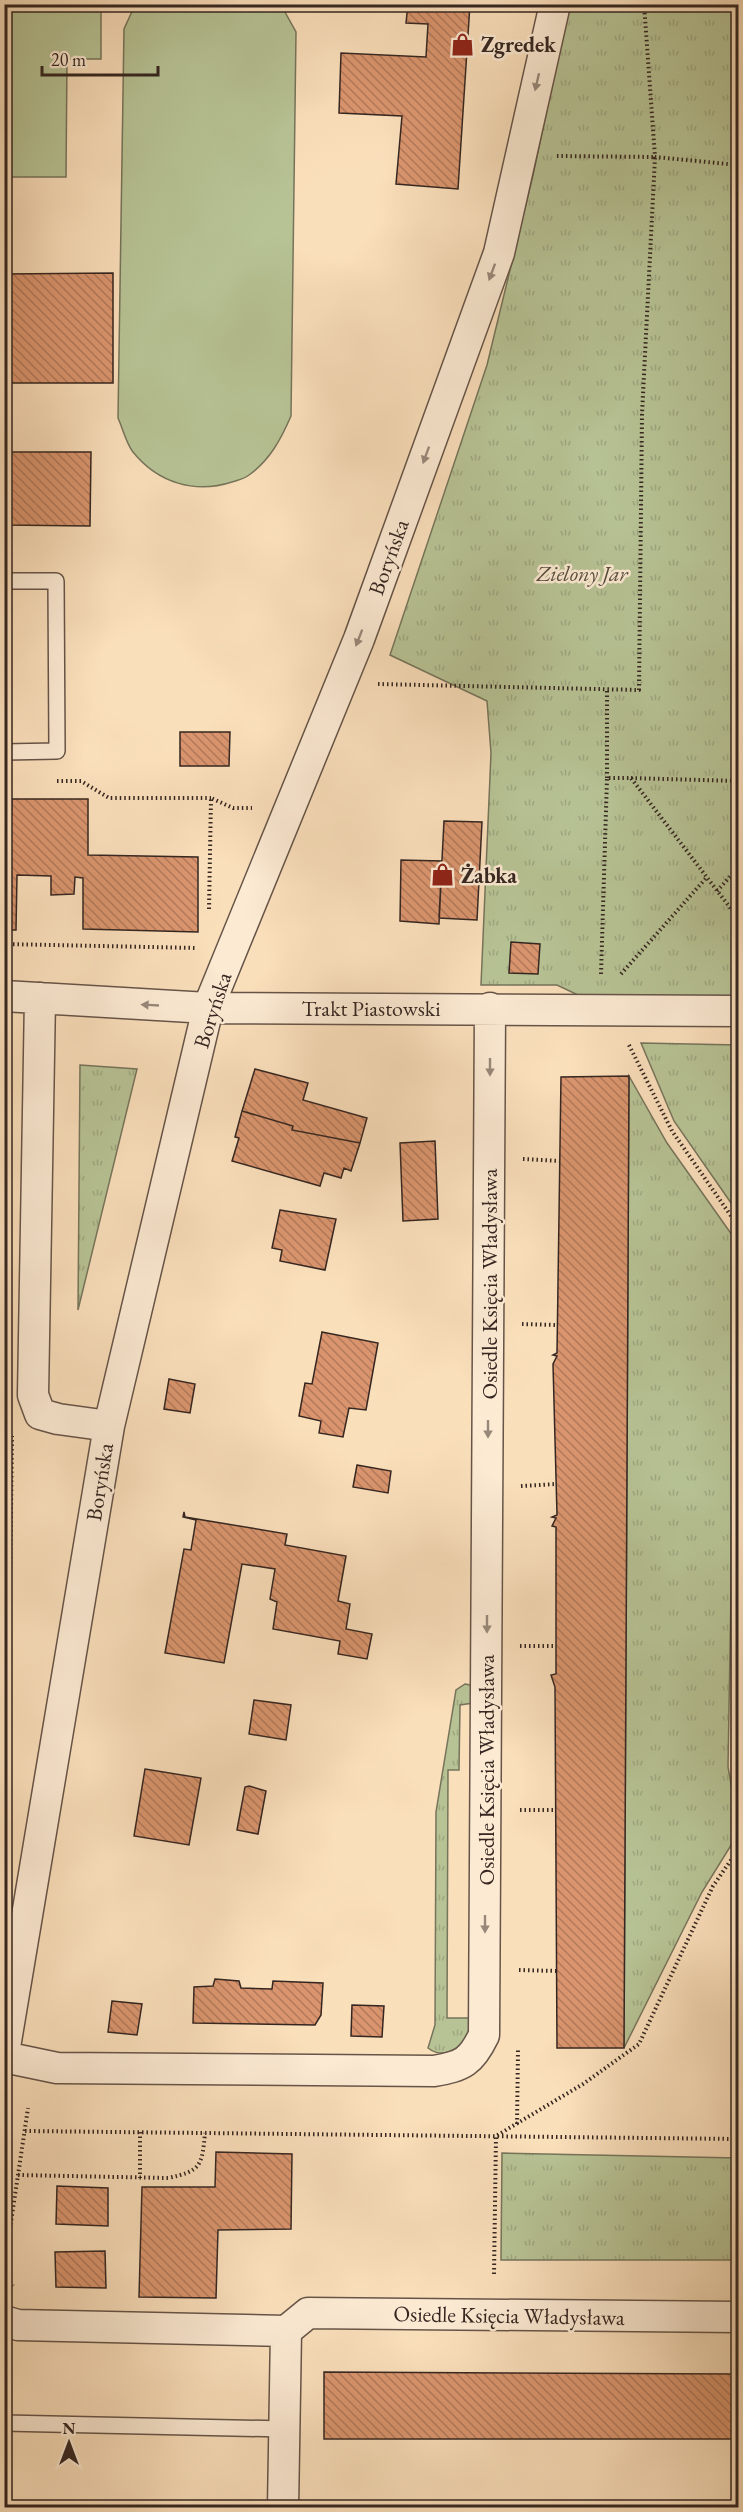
<svg xmlns="http://www.w3.org/2000/svg" width="743" height="2512" font-family="'EB Garamond',serif">
	<defs>
		<pattern id="grass-tufts" width="24" height="20" patternUnits="userSpaceOnUse" patternTransform="scale(1.5)"><rect width="24" height="20" fill="#b7c395"/><path d="M3 7l-1-3M5 7V3M7 7l1-3M15 17l-1-3M17 17v-4M19 17l1-3" fill="none" stroke="#9ea780"/></pattern>
		<pattern id="building-back-hatch" width="6" height="6" patternUnits="userSpaceOnUse" patternTransform="scale(1.5)"><rect width="6" height="6" fill="#da956e"/><path d="M-1 5l2 2M0 0l6 6M5-1l2 2" fill="none" stroke="#b2795a"/></pattern>
	</defs>
	<rect width="100%" height="100%" fill="#fadfbb"/>
	<filter id="stains"><feTurbulence type="fractalNoise" baseFrequency=".00333" numOctaves="4"/><feColorMatrix values="0 0 0 0 .2 0 0 0 0 .09 0 0 0 0 .02 0 0 0 .5 -.17"/></filter>
	<radialGradient id="worn" r=".72"><stop offset=".6" stop-color="#630" stop-opacity="0"/><stop offset="1" stop-color="#630" stop-opacity=".3"/></radialGradient>
	<path fill="url(#grass-tufts)" stroke="#76745b" stroke-width="1.5" d="M569,5H738V1006L597,1004L557,985H481L491,753L487,701L390,655L487,365L533,175Z
		M641,1043L738,1045V1213L674,1121Z
		M80,1065L137,1069L78,1310Z
		M629,1076L667,1143L737,1242L728,1767L738,1823V1834L702,1892L624,2048Z
		M465,1684L470,1685L474,1690L473,1703L460,1705L459,1770H448L447,2018H471C472,2039 449,2064 428,2048L435,2025L436,1812L456,1690Z
		M502,2153L738,2158V2260H501Z"/>
	<path fill="#b7c395" stroke="#76745b" stroke-width="1.5" d="M5,4L101,5V59H67L66,177H5Z
		M135,5H281L296,32L291,416C281,439 270,460 249,475C244,479 238,480 232,482C195,494 158,483 133,452C126,443 123,429 118,418L124,29Z"/>
	<path fill="url(#building-back-hatch)" stroke="#352621" stroke-width="1.5" d="M408,4H470L458,189L396,184L402,116L339,113L341,53L426,57L428,24L406,23Z
		M113,273V383H5L4,400L5,274Z
		M4,452H91L90,526L4,525Z
		M180,732H230L229,766H180Z
		M12,799H88V855L198,857V932L83,929V878L75,877L74,894L51,895V876L17,875L16,930H4V852H10Z
		M444,821L482,822L477,920L439,918Z
		M401,860L442,861L439,924L400,921Z
		M511,942L540,944L538,974L509,973Z
		M255,1069L308,1083L303,1100L367,1118L360,1143L292,1130L293,1126L242,1111Z
		M629,1076L624,2048H557L555,1687L551,1675L556,1674V1527L552,1526L556,1518L552,1517L557,1515L553,1364L557,1356L553,1355L557,1353L561,1077Z
		M242,1111L293,1126L292,1130L360,1143L351,1171L344,1168L341,1178L324,1173L320,1186L232,1161L239,1138L235,1137Z
		M435,1141L438,1219L403,1221L400,1143Z
		M280,1210L336,1219L325,1270L280,1261L282,1250L272,1248Z
		M322,1332L378,1343L366,1410L349,1408L343,1437L319,1433L321,1421L299,1416L305,1383L312,1384Z
		M169,1379L195,1384L190,1413L164,1409Z
		M357,1465L391,1471L388,1493L353,1487Z
		M184,1512L185,1517L287,1534L285,1545L346,1556L338,1601L350,1604L346,1629L372,1634L367,1659L338,1654L340,1641L273,1629L277,1602L270,1599L275,1569L242,1564L224,1663L165,1653L184,1549L191,1550L196,1520L183,1517Z
		M254,1700L291,1705L286,1740L249,1734Z
		M145,1769L201,1778L189,1845L134,1836Z
		M249,1786L266,1791L258,1834L237,1830L245,1787Z
		M215,1979L239,1981L241,1988L272,1989L273,1981L323,1983L321,2015L315,2025L193,2023L194,1987L213,1986Z
		M112,2001L142,2004L137,2035L108,2032Z
		M352,2005L384,2006L382,2037L351,2036Z
		M216,2152L292,2154L291,2229L218,2230L216,2298L139,2297L142,2187H215Z
		M57,2186L108,2188V2226L56,2224Z
		M105,2251L106,2288L56,2287L55,2252Z
		M324,2372L738,2374V2439H324Z"/>
	<g fill="none" stroke-linecap="round" stroke-linejoin="round">
		<defs>
			<path id="lane" d="M4,581H56L57,751L4,752
				M4,2423L284,2429"/>
			<path id="street" d="M4,996L208,1008L738,1011
				M40,998L33,1395L40,1414L58,1419L109,1426
				M4,2053L109,1426L208,1008L359,639L499,253L555,4
				M4,2057L57,2068L434,2071C463,2066 471,2062 484,2035L490,1008
				M4,2321L18,2325L286,2331L283,2508
				M286,2331L308,2313L738,2317"/>
		</defs>
		<use href="#lane" stroke="#665448" stroke-width="18"/>
		<use href="#street" stroke="#665448" stroke-width="33"/>
		<path stroke="#352621" stroke-width="4" stroke-dasharray="1.5 3" stroke-linecap="butt" d="M644,4L655,157L738,165
			M378,684L639,690L642,414L655,157L555,156
			M607,778V690
			M631,778L738,781
			M57,781H81L109,798H211
			M717,891L738,868
			M209,909L211,798L233,808H252
			M4,944L196,948
			M601,974L607,778H631L738,918
			M621,974L707,877
			M629,1045L672,1131L738,1226
			M523,1159L560,1161
			M522,1324L557,1325
			M521,1486L556,1484
			M738,1579L734,1766L738,1786
			M520,1646H556
			M7,1806L12,1436
			M520,1810H556
			M519,1970L557,1971
			M517,2124L518,2049
			M25,2131L738,2139
			M140,2132V2178
			M18,2175L168,2178C201,2171 202,2166 205,2133
			M4,2269L28,2108
			M494,2274L496,2136L583,2084L639,2044L713,1886L738,1850
			M4,2275L13,2286"/>
		<use href="#lane" stroke="#fcead3" stroke-width="15"/>
		<use href="#street" stroke="#fcead3" stroke-width="30"/>
	</g>
	<defs><path id="oneway-solid" d="M-6-.8H1V-3.2L6.5 0L1 3.2V.8H-6Z" transform="scale(1.5)"/></defs>
	<g fill="#98887a">
		<use href="#oneway-solid" transform="translate(537 82) rotate(103)"/>
		<use href="#oneway-solid" transform="translate(492 272) rotate(110)"/>
		<use href="#oneway-solid" transform="translate(426 455) rotate(110)"/>
		<use href="#oneway-solid" transform="translate(359 638) rotate(111)"/>
		<use href="#oneway-solid" transform="translate(150 1005) rotate(-177)"/>
		<use href="#oneway-solid" transform="translate(490 1067) rotate(90)"/>
		<use href="#oneway-solid" transform="translate(488 1429) rotate(90)"/>
		<use href="#oneway-solid" transform="translate(487 1624) rotate(90)"/>
		<use href="#oneway-solid" transform="translate(485 1924) rotate(90)"/>
	</g>
	<defs>
		<symbol id="shop-bare" viewBox="-9 -9 18 18"><path d="M-5-2.5h2.3a2.7 3.5 0 0 1 5.4 0H5L5.5 6h-11ZM-1.5-2.5h3a1.5 2.3 0 0 0-3 0Z" fill="#8f2418" stroke="#fcead3" stroke-width="2.5" paint-order="stroke"/></symbol>
	</defs>
	<g fill-rule="evenodd">
		<use href="#shop-bare" x="446" y="28" width="33" height="33"/>
		<use href="#shop-bare" x="426" y="858" width="33" height="33"/>
	</g>
	<g text-anchor="middle" stroke-width="5" stroke-linejoin="round" paint-order="stroke">
		<g font-size="22" font-weight="bold" fill="#352621" stroke="#fcead3" text-anchor="start">
			<text x="481" y="52">Zgredek</text>
			<text x="461" y="883">Żabka</text>
		</g>
		<g font-size="22" fill="#352621" stroke="#fcead3">
			<text transform="translate(388 557) rotate(-70)" y="8">Boryńska</text>
			<text x="371" y="1016">Trakt Piastowski</text>
			<text transform="translate(212 1010) rotate(-72)" y="8">Boryńska</text>
			<text transform="translate(489 1284) rotate(-90)" y="8">Osiedle Księcia Władysława</text>
			<text transform="translate(99 1482) rotate(-81)" y="8">Boryńska</text>
			<text transform="translate(486 1770) rotate(-90)" y="8">Osiedle Księcia Władysława</text>
			<text transform="translate(509 2315) rotate(1)" y="8">Osiedle Księcia Władysława</text>
		</g>
		<g font-size="22" font-style="italic" fill="#564d3e" stroke="#fcead3">
			<text x="582" y="581">Zielony Jar</text>
		</g>
	</g>
	<rect width="743" height="2512" fill="none" stroke="#fadfbb" stroke-width="24"/>
	<rect x="6" y="6" width="731" height="2500" fill="none" stroke="#352621" stroke-width="3"/>
	<rect x="12" y="12" width="719" height="2488" fill="none" stroke="#352621" stroke-width="1.5"/>
	<g transform="translate(69 2443)" stroke="#fcead3" stroke-width="4.5" paint-order="stroke">
	<path d="M0-4.5L10 22L0 15L-10 22Z" fill="#352621"/>
	<text y="-9" font-size="16" font-weight="bold" text-anchor="middle" fill="#352621">N</text>
	</g>
	<path d="M42 66v9h116v-9" fill="none" stroke="#352621" stroke-width="3"/>
	<text x="51" y="66" font-size="18" fill="#352621" stroke="#fcead3" stroke-width="4.5" paint-order="stroke">20 m</text>
	<rect width="100%" height="100%" filter="url(#stains)"/>
	<rect width="100%" height="100%" fill="url(#worn)"/>
</svg>
